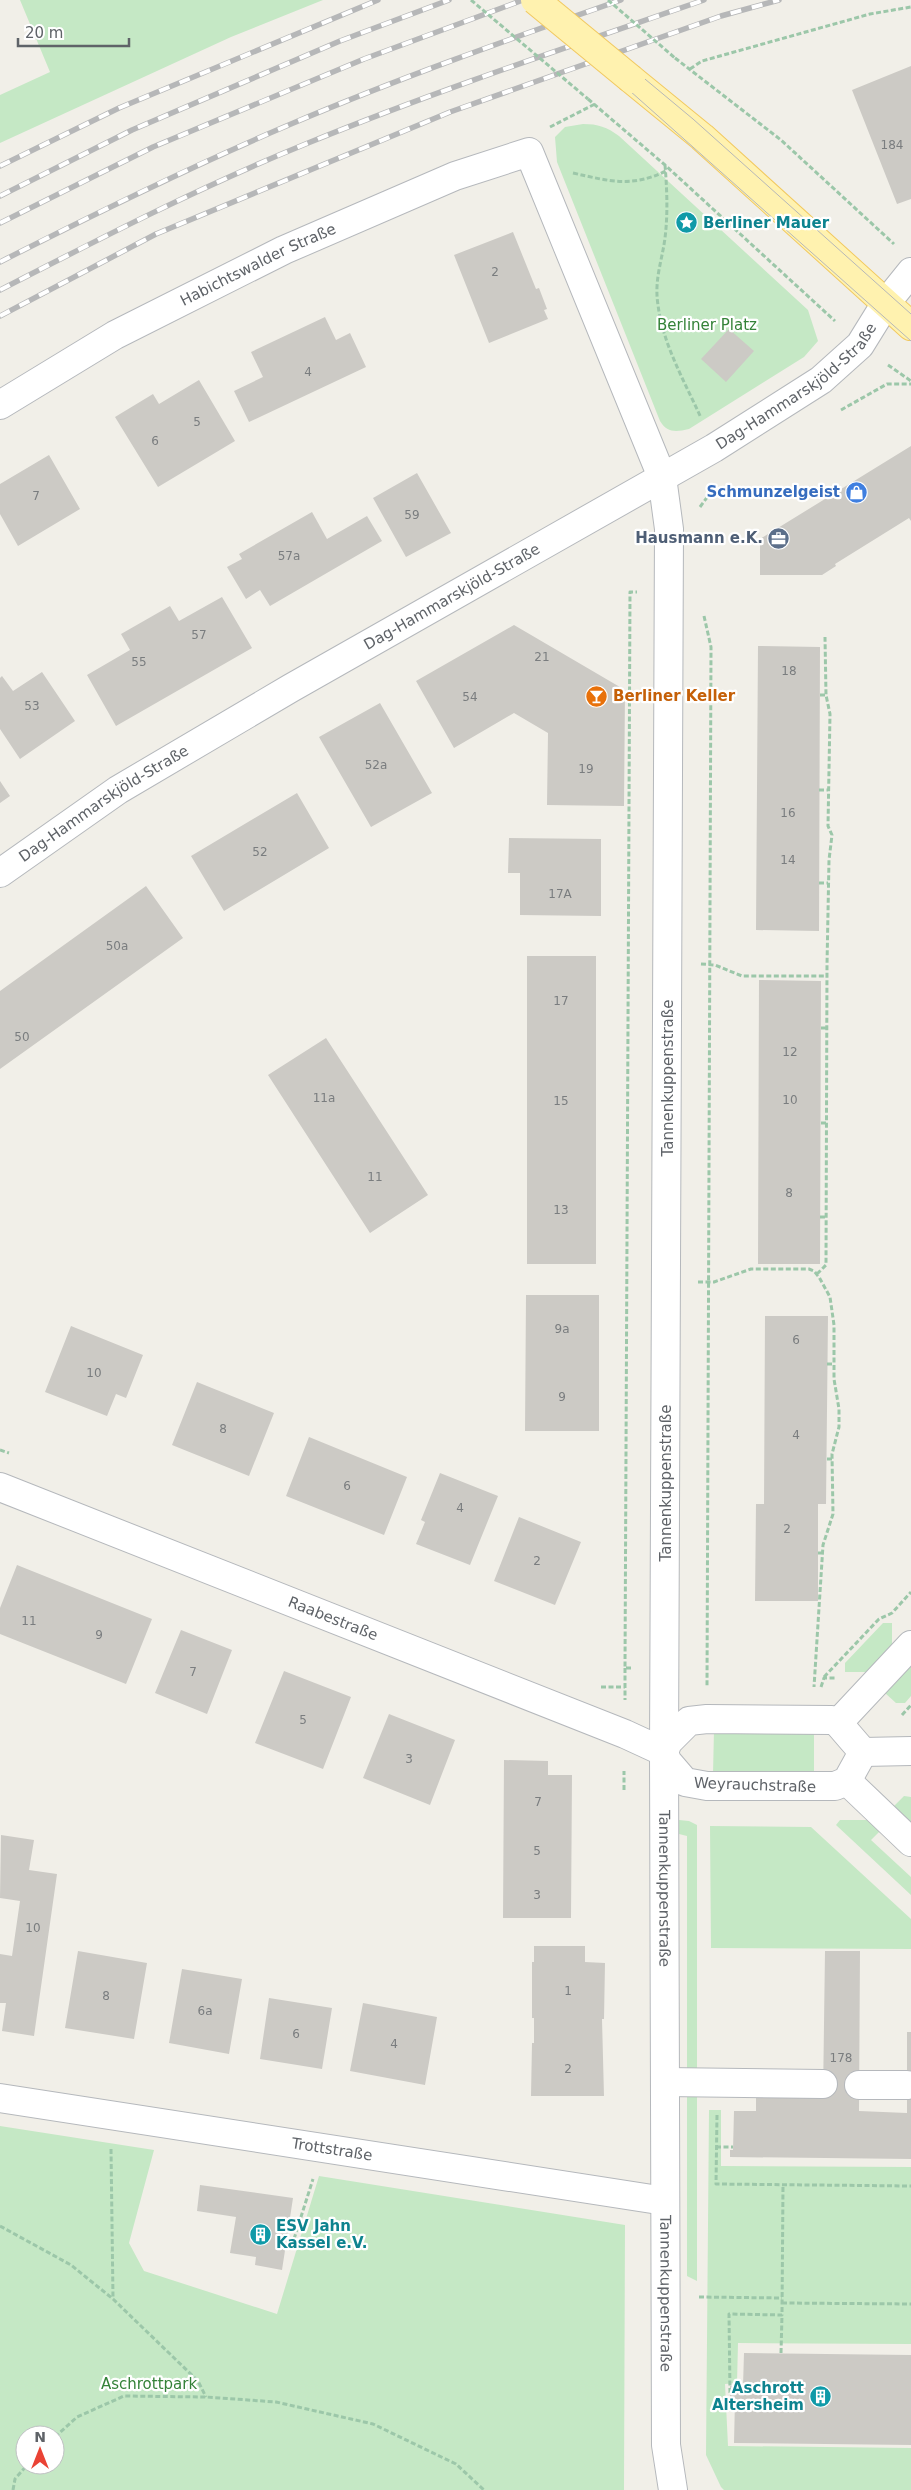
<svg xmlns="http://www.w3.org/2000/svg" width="911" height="2490" font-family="'DejaVu Sans',sans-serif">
	<rect width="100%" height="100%" fill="#f1efe8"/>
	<path fill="#c5e8c5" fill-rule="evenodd" d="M20,0H323L231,37L0,143V95L50,72Z
		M583,124C598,124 607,127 619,136L808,310L818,341L804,357L689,429C676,432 667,433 660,421L557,162L555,137L565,127Z
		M883,1623H892V1645L867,1672H845V1663Z
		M911,1665V1696L905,1703H896L885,1693Z
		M714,1730L814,1731V1774H713Z
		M904,1796L911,1797V1824L893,1807Z
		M679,1820L689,1821L697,1825V2077H687V1836L679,1834Z
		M840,1820H868L880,1831L871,1840L911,1877V1895L836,1825Z
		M710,1826L811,1827L911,1919V1949L711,1948Z
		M697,2094V2281L687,2276V2095Z
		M709,2110H721V2166L911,2167V2344L738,2343L737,2383L725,2384L728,2446L911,2448V2490H724L721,2487L706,2455Z
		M0,2126L154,2150L129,2243L144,2271L277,2314L319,2176L625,2225L624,2490H0ZM25,2435H55V2465H25Z"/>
	<path fill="#cccac5" d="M911,66V199L897,204L852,90Z
		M513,232L536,289L539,288L547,309L544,310L548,319L489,343L454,255Z
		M325,317L336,340L350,333L366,367L249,422L234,391L263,377L251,352Z
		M729,329L754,351L726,382L701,359Z
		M199,380L235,441L158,487L115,417L153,394L159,404Z
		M911,446V521L909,518L835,564L836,566L822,575H760V539Z
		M49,455L80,509L18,546L0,514V484Z
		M417,473L451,533L406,557L373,498Z
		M312,512L327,539L367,516L382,541L270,606L260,590L246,599L227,567L242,559L239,554Z
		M222,597L252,648L116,726L87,675L130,650L121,634L170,606L179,621Z
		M514,625L625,690L624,806L547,805L548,733L514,713L454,748L416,681Z
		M758,646L820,647L819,931L756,930Z
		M42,672L75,721L20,759L0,729V678L2,676L13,691Z
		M380,703L432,793L371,827L319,737Z
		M0,781L10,796L0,803Z
		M297,793L329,848L224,911L191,856Z
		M509,838L601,839V916L520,915V873H508Z
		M146,886L183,938L0,1069V991Z
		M527,956H596V1264H527Z
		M759,980L821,981L820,1264H758Z
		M326,1038L428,1195L370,1233L268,1075Z
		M526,1295H599V1431H525Z
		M765,1316H828L826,1504H818V1601H755L756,1504H764Z
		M71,1326L143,1355L126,1398L116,1394L107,1416L45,1392Z
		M197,1382L274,1413L249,1476L172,1445Z
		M309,1437L407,1477L384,1535L286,1496Z
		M440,1473L498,1496L470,1565L416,1544L425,1522L421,1520Z
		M519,1517L581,1542L555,1605L494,1581Z
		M17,1565L152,1619L126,1684L0,1634V1608Z
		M181,1630L232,1650L207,1714L155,1693Z
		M284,1671L351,1697L323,1769L255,1743Z
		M389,1714L455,1740L430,1805L363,1778Z
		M504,1760L548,1761V1775H572L571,1918H503Z
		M1,1835L34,1840L29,1870L57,1874L34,2036L2,2031L6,2003H0V1954L12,1956L20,1901L0,1898Z
		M534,1946H585V1962L605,1963L604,2019H602L604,2096H531L532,2043H534V2018H532V1962H534Z
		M78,1951L147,1963L134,2039L65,2028Z
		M825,1951H860L859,2111L907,2113V2032H911V2159L730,2157V2150H733L734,2111H756V2098H823Z
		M182,1969L242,1979L229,2054L169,2043Z
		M269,1998L332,2008L322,2069L260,2059Z
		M363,2003L437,2017L425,2085L350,2071Z
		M200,2185L293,2198L282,2270L255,2265L256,2257L230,2253L236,2217L197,2211Z
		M744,2353L911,2355V2445L734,2443L735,2400H730V2386H743Z"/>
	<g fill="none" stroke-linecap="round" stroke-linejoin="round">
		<defs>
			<g id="minor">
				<path id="s1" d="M0,405L115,335L284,250L455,176L529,152L662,477L669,529L664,1752L666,2445L673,2490"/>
				<path id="s2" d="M0,873L118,790L291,688L714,448L821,380L860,345L886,303L911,272"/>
				<path id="s3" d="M0,1487L625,1734L664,1752"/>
				<path d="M707,1719L832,1720L838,1723L863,1752L847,1781L835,1786H707L685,1782L667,1761L664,1752L668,1742L689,1721Z"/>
				<path d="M838,1723L911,1645"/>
				<path d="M863,1752L911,1751"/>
				<path d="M847,1781L911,1842"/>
				<path d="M665,2082L823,2084"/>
				<path d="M859,2085H907"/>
				<path id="s4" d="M0,2098L665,2201"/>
			</g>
			<path id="major" d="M631,79L702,137L911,326"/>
		</defs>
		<use href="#minor" stroke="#b5b8bc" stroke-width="30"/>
		<use href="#major" stroke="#f2c960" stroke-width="30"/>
		<path stroke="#9cc7a9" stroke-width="3" stroke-dasharray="5 2.5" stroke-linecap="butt" d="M675,58L781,140L894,244
			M690,69L702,61L870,14L911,7
			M588,99L665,165L835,321
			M550,127L595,104
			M665,165C667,189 668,214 665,238C662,261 654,280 658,305C663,345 685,382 701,418
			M573,173C609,181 631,188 666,171
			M888,365L911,381
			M841,410L887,384H911
			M700,507L714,488
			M704,616L711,647L707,1687
			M820,695H826
			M819,790H828
			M819,883H828
			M701,964L715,965L742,976H827
			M821,1028H827
			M821,1123H826
			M820,1217H826
			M817,1274L826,1265L827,965L829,860L832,835L828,826L830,714L826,695L825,637
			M698,1282H714L751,1269H809L814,1271L819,1277L830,1297L834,1325V1379L839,1409V1427L832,1454L833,1514L823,1545L814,1687
			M827,1364H834
			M0,1450L9,1453
			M827,1459H832
			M818,1553H823
			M625,1668V1700
			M631,1668H625L630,592H637
			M824,1677L879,1619L892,1613L911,1592
			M601,1687H625
			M821,1687L824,1678H835
			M902,1715L911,1705
			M624,1790V1771
			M717,2115L716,2184L911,2186
			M716,2147H733
			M111,2149L113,2298
			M0,2226L71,2265L113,2299L198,2381L206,2397
			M294,2239L313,2179
			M699,2297L782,2298
			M782,2303L911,2304
			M781,2353L782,2315
			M730,2393L729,2314L782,2315L783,2185
			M55,2437L77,2417L124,2396L206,2397L276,2402L373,2424L456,2464L484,2490
			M13,2490L15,2479L27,2465"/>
		<use href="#minor" stroke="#fff" stroke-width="28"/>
		<use href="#major" stroke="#fff2af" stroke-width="28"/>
		<path stroke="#b6b7b8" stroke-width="1" d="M520,0L621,83L911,341
			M550,0L693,119L911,314"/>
		<defs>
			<path id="rail" d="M0,166L119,108L378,0
				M0,196L132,130L340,41L449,0
				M0,223L153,147L364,59L523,0
				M0,262C96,213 192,166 291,124C399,78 510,39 621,0
				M0,290C101,238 202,186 308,143C438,90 571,46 704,0
				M0,316L156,234L450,112L721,16L779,0"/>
		</defs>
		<use href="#rail" stroke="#b6b7b8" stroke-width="5.5"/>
		<use href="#rail" stroke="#fff" stroke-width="4" stroke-dasharray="11" stroke-linecap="butt"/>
		<defs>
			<path id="major-bridge" d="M535,0L631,79"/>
		</defs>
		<use href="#major-bridge" stroke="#f2c960" stroke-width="30" stroke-linecap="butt"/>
		<path stroke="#9cc7a9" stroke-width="3" stroke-dasharray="5 2.5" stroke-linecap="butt" d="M471,0L588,99
			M608,0L675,58"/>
		<use href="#major-bridge" stroke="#fff2af" stroke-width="28"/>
	</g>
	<defs>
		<symbol id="sight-disc" viewBox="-11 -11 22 22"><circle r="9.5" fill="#0f9aa8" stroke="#fff"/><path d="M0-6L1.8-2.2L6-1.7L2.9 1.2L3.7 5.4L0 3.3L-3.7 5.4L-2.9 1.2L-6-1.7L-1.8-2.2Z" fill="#fff"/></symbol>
		<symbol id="shop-disc" viewBox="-11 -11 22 22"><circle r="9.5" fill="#3f7fe0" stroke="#fff"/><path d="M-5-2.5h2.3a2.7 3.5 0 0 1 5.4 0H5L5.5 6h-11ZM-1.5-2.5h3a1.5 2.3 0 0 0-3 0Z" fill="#fff"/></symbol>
		<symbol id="office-disc" viewBox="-11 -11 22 22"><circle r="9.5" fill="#5c6f8a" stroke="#fff"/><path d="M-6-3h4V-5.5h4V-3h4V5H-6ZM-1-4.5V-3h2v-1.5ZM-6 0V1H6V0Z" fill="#fff"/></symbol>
		<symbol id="bar-disc" viewBox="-11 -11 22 22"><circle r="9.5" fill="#e8710a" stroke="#fff"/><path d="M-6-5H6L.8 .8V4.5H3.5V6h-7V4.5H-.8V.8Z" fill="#fff"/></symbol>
		<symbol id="building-disc" viewBox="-11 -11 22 22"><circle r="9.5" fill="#0f9aa8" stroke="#fff"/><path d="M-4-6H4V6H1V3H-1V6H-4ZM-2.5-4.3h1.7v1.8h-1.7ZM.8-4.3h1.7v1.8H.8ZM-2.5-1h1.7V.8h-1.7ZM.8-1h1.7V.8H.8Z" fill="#fff"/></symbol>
	</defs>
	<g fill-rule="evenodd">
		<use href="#sight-disc" x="674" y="210" width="25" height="25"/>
		<use href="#shop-disc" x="844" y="480" width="25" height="25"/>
		<use href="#office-disc" x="766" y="526" width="25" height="25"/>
		<use href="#bar-disc" x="584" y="684" width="25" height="25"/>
		<use href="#building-disc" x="248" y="2222" width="25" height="25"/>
		<use href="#building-disc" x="808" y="2384" width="25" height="25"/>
	</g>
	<g text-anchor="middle" stroke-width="4.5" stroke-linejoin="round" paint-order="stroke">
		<g font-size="12" fill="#7a7d7f">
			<text x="892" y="149">184</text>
			<text x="495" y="276">2</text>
			<text x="308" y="376">4</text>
			<text x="197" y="426">5</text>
			<text x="155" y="445">6</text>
			<text x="36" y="500">7</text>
			<text x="412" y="519">59</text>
			<text x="289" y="560">57a</text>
			<text x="199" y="639">57</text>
			<text x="542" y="661">21</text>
			<text x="139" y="666">55</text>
			<text x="789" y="675">18</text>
			<text x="470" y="701">54</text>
			<text x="32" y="710">53</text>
			<text x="376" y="769">52a</text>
			<text x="586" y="773">19</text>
			<text x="788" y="817">16</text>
			<text x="260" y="856">52</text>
			<text x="788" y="864">14</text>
			<text x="560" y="898">17A</text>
			<text x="117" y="950">50a</text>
			<text x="561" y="1005">17</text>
			<text x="22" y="1041">50</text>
			<text x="790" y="1056">12</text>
			<text x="324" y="1102">11a</text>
			<text x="790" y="1104">10</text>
			<text x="561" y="1105">15</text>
			<text x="375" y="1181">11</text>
			<text x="789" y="1197">8</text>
			<text x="561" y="1214">13</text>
			<text x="562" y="1333">9a</text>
			<text x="796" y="1344">6</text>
			<text x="94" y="1377">10</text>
			<text x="562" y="1401">9</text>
			<text x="223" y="1433">8</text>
			<text x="796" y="1439">4</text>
			<text x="347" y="1490">6</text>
			<text x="460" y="1512">4</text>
			<text x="787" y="1533">2</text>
			<text x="537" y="1565">2</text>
			<text x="29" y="1625">11</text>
			<text x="99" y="1639">9</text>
			<text x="193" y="1676">7</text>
			<text x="303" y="1724">5</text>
			<text x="409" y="1763">3</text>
			<text x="538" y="1806">7</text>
			<text x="537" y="1855">5</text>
			<text x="537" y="1899">3</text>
			<text x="33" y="1932">10</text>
			<text x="568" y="1995">1</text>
			<text x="106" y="2000">8</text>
			<text x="205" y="2015">6a</text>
			<text x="296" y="2038">6</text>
			<text x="394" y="2048">4</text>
			<text x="841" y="2062">178</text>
			<text x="568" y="2073">2</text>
		</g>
		<g font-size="15" font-weight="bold" fill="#0d838f" stroke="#fff" text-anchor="start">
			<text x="703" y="228">Berliner Mauer</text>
			<text x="276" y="2231">ESV Jahn<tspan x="276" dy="17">Kassel e.V.</tspan></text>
			<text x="804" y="2393" text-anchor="end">Aschrott<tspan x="804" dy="17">Altersheim</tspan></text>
		</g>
		<g font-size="15" fill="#5f6368" stroke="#fff">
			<text dy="5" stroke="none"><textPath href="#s1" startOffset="294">Habichtswalder Straße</textPath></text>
			<text dy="5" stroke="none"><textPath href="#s2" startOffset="935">Dag-Hammarskjöld-Straße</textPath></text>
			<text dy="5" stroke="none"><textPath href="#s2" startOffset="530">Dag-Hammarskjöld-Straße</textPath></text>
			<text dy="5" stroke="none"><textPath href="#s2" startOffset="125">Dag-Hammarskjöld-Straße</textPath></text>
			<text transform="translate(668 1078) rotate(-90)" y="5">Tannenkuppenstraße</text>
			<text transform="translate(666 1483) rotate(-90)" y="5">Tannenkuppenstraße</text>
			<text dy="5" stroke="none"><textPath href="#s3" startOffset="358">Raabestraße</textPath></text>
			<text transform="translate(755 1785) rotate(2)" y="5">Weyrauchstraße</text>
			<text dy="5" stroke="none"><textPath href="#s1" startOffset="2351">Tannenkuppenstraße</textPath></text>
			<text dy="5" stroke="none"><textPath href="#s4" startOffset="336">Trottstraße</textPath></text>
			<text dy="5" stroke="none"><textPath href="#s1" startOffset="2756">Tannenkuppenstraße</textPath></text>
		</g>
		<g font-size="15" fill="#348238" stroke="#fff">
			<text x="707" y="330">Berliner Platz</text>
			<text x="149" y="2389">Aschrottpark</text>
		</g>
		<g font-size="15" font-weight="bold" fill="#366cbe" stroke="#fff" text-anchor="end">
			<text x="840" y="497">Schmunzelgeist</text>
		</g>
		<g font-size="15" font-weight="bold" fill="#4e5e75" stroke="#fff" text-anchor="end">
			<text x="763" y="543">Hausmann e.K.</text>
		</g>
		<g font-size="15" font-weight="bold" fill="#c56008" stroke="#fff" text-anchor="start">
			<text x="613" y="701">Berliner Keller</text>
		</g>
	</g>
	<g transform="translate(40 2450)"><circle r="24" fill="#ffffff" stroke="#bfc1c3"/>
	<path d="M0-4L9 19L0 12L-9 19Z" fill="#ea4335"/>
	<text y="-8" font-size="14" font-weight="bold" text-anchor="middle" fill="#5f6368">N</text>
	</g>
	<path d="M18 38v8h111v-8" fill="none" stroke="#5f6368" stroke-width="2.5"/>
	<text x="25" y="38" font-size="15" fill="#5f6368" stroke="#ffffff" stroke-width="4" paint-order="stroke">20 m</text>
</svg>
